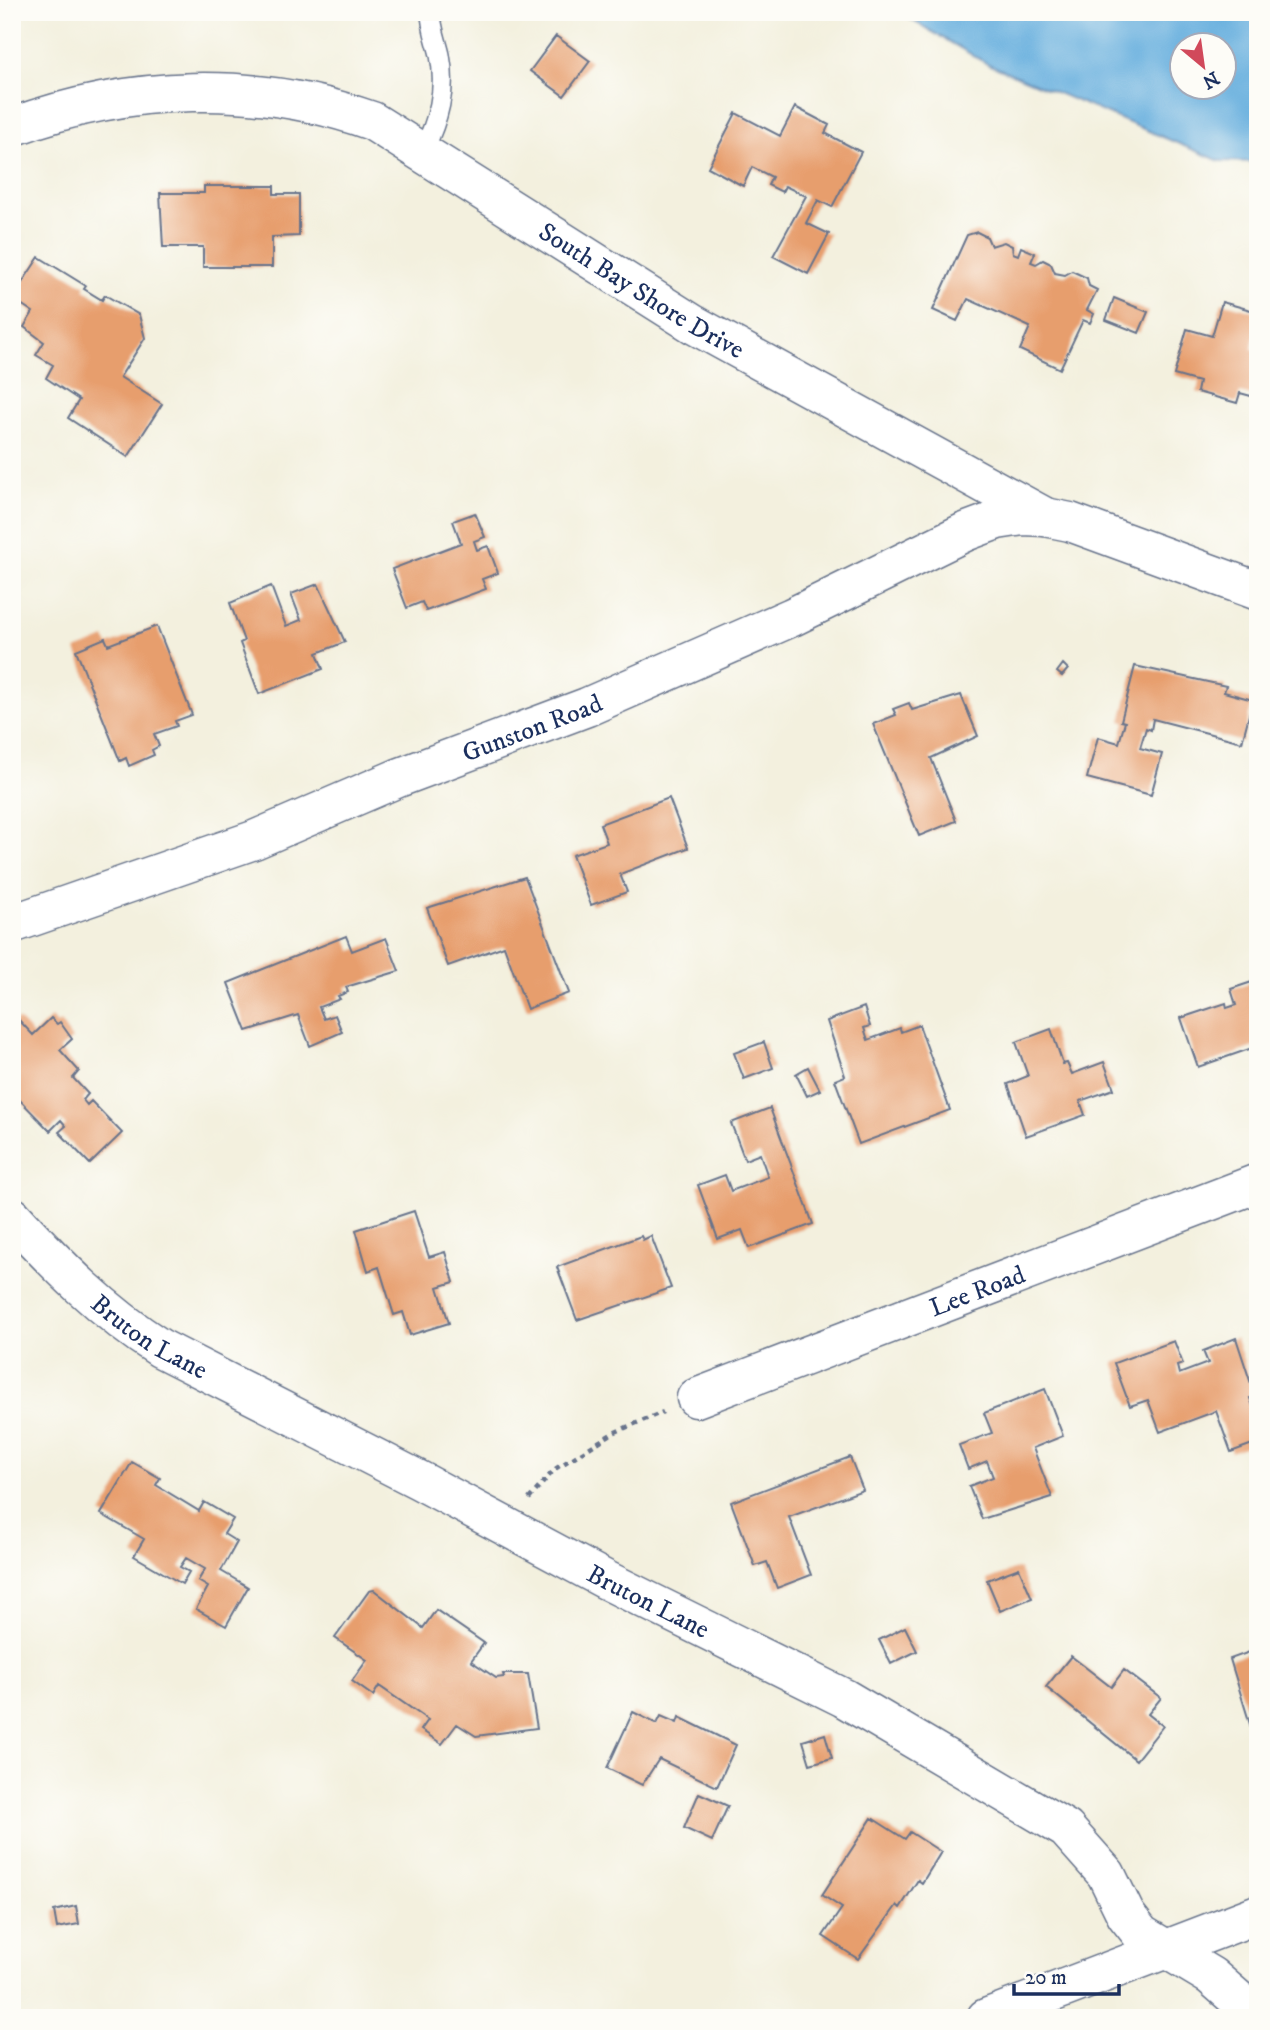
<svg xmlns="http://www.w3.org/2000/svg" width="1270" height="2030" font-family="'IM FELL DW Pica',serif">
	<rect width="100%" height="100%" fill="#fdfcf7"/>
	<filter id="ink" filterUnits="userSpaceOnUse"><feTurbulence type="fractalNoise" baseFrequency=".0143" numOctaves="2"/><feDisplacementMap in="SourceGraphic" scale="14" xChannelSelector="R" yChannelSelector="G"/><feConvolveMatrix kernelMatrix="1 2 1 2 8 2 1 2 1" color-interpolation-filters="sRGB"/></filter>
	<filter id="wash" filterUnits="userSpaceOnUse"><feTurbulence type="fractalNoise" baseFrequency=".00686" numOctaves="4" result="noise"/><feDisplacementMap in="SourceGraphic" scale="28" xChannelSelector="R" yChannelSelector="G"/><feGaussianBlur stdDeviation="1.57" result="paint"/><feColorMatrix in="noise" values="0 0 0 0 0 0 0 0 0 0 0 0 0 0 0 0 0 1.4 0 .05"/><feComposite in="paint" operator="in"/></filter>
	<g filter="url(#wash)">
		<rect width="100%" height="100%" fill="#f3f0de"/>
		<path fill="#66afde" stroke="#406f9e" stroke-width="2" fill-rule="evenodd" d="M898,12H1258V162L1220,161L988,64ZM1182,46H1224V88H1182Z"/>
		<g id="blocks">
			<path fill="#e79e6d" d="M556,36L590,61L564,96L530,71Z
				M795,107L829,125L825,133L861,152L832,207L818,200L806,223L829,234L808,274L773,256L806,196L785,186L782,192L768,185L772,177L752,167L743,186L708,167L736,113L780,136Z
				M204,186H274V194H299V236L272,237V267H203V247H163L160,193H204Z
				M977,232L987,237L991,246L1004,242L1012,246L1013,253L1018,255L1021,247L1035,253L1031,262L1036,264L1043,260L1051,264L1055,273L1065,275L1072,271L1087,278L1089,286L1097,290L1087,310L1094,314L1090,323L1083,320L1060,369L1020,350L1030,327L968,299L957,321L933,310L967,235Z
				M39,257L86,286L84,289L102,300L105,295L139,315L145,338L120,377L162,404L128,457L68,418L79,400L46,378L53,365L36,355L44,342L24,327L33,312L12,298Z
				M1114,298L1148,312L1139,333L1106,320Z
				M1222,302L1258,312L1252,349L1258,350V398L1240,393L1237,403L1197,392L1199,382L1174,375L1187,329L1212,336Z
				M475,513L485,537L474,541L477,550L488,546L498,573L482,579L486,589L426,611L422,602L407,608L392,569L461,543L453,521Z
				M318,584L345,642L317,653L323,669L259,694L240,643L244,641L230,603L271,586L286,626L301,620L291,594Z
				M157,626L192,715L175,721L177,726L154,734L159,746L152,750L154,755L129,766L126,758L120,761L76,650L105,638L108,645Z
				M1063,664L1068,669L1062,676L1057,672Z
				M1135,666L1226,686L1224,692L1253,700L1242,742L1153,719L1151,730L1146,728L1140,748L1162,754L1151,795L1087,778L1098,737L1119,743L1125,722L1121,721Z
				M961,695L978,736L931,758L956,821L919,836L873,724L896,715L893,709L909,703L912,710Z
				M669,798L688,848L620,874L627,892L591,905L572,855L607,843L600,824Z
				M525,877L569,993L527,1009L504,946L448,966L427,908Z
				M346,936L352,951L386,938L399,971L346,987L348,992L338,996L340,999L319,1007L324,1019L335,1015L342,1032L310,1046L298,1015L247,1031L228,983Z
				M1258,980V1046L1198,1067L1181,1018L1226,1003L1227,1008L1236,1005L1231,989Z
				M864,1007L870,1026L864,1028L868,1040L900,1028L901,1032L919,1025L950,1110L859,1144L835,1080L845,1076L827,1021Z
				M51,1018L57,1024L60,1022L72,1039L60,1050L79,1071L73,1078L88,1094L83,1100L87,1105L91,1101L122,1133L90,1164L59,1132L66,1126L61,1120L50,1131L16,1096L12,1099V1024L18,1019L33,1035Z
				M1051,1029L1063,1064L1067,1063L1072,1074L1104,1062L1114,1089L1080,1101L1085,1115L1026,1136L1008,1084L1028,1076L1016,1042Z
				M764,1042L773,1068L744,1079L734,1053Z
				M808,1067L820,1090L807,1096L796,1074Z
				M770,1108L813,1224L749,1248L742,1230L718,1239L698,1185L725,1175L731,1191L768,1177L760,1154L745,1160L731,1123Z
				M414,1211L429,1257L445,1252L454,1282L438,1287L449,1323L410,1335L403,1312L394,1315L379,1267L368,1271L356,1230Z
				M641,1236L643,1240L651,1236L671,1288L577,1320L557,1267Z
				M1236,1338L1255,1396L1250,1398L1258,1419V1442L1231,1452L1216,1411L1160,1432L1148,1400L1130,1406L1114,1363L1174,1341L1183,1364L1177,1366L1179,1374L1208,1363L1203,1351Z
				M1045,1389L1063,1436L1033,1448L1052,1497L982,1519L969,1486L993,1477L987,1461L968,1469L959,1445L992,1433L984,1413Z
				M850,1457L863,1490L789,1517L811,1575L777,1588L767,1562L755,1566L731,1502Z
				M132,1462L160,1478L156,1485L199,1511L204,1502L233,1519L224,1534L237,1542L221,1571L248,1587L226,1626L196,1609L208,1587L198,1581L205,1569L186,1558L180,1567L189,1572L182,1584L134,1556L144,1539L101,1514Z
				M1019,1568L1032,1598L1000,1611L987,1580Z
				M374,1590L423,1628L436,1610L484,1643L471,1661L496,1678L504,1677L503,1674H528L537,1728L476,1736L457,1724L442,1744L421,1730L428,1720L379,1686L373,1696L352,1681L367,1660L335,1638L369,1591Z
				M905,1627L917,1651L891,1664L879,1640Z
				M1258,1649V1732L1253,1734L1230,1659Z
				M1071,1656L1111,1687L1124,1670L1161,1698L1148,1714L1163,1726L1136,1760L1046,1687Z
				M633,1712L657,1724L661,1716L677,1723L679,1717L736,1745L717,1787L659,1759L642,1785L607,1768Z
				M825,1734L832,1758L810,1764L803,1741Z
				M699,1793L728,1806L712,1841L684,1828Z
				M872,1818L905,1839L910,1832L941,1852L922,1883L918,1880L900,1908L897,1905L858,1959L823,1936L842,1908L822,1895Z
				M76,1906L79,1924L57,1928L54,1911Z"/>
		</g>
	</g>
	<g filter="url(#ink)">
		<use href="#blocks" fill-opacity="0" stroke="#67738b" stroke-width="2"/>
		<g fill="none" stroke-linecap="round" stroke-linejoin="round">
			<defs>
				<path id="lane" d="M423,151C438,120 447,91 440,55C437,41 431,28 431,12"/>
				<g id="street">
					<path id="s1" d="M12,127C129,84 255,79 372,121L693,324L1045,517L1070,522L1258,591"/>
					<path id="s2" d="M12,924L254,840L398,778L587,707L792,617L965,532L997,520L1023,516L1045,517"/>
					<path id="s3" d="M12,1216C58,1266 103,1312 160,1348L419,1480L606,1580L844,1698L1066,1829L1106,1874L1126,1915L1141,1934L1211,1976L1258,2017"/>
					<path id="s4" d="M696,1398L1258,1183"/>
					<path d="M986,2018L1258,1914"/>
				</g>
			</defs>
			<use href="#lane" stroke="#67738b" stroke-width="22"/>
			<use href="#street" stroke="#67738b" stroke-width="41"/>
			<path stroke="#67738b" stroke-width="4.5" stroke-dasharray="5 5" stroke-linecap="butt" d="M529,1499L555,1469L613,1433L663,1412"/>
			<use href="#lane" stroke="#fff" stroke-width="19"/>
			<use href="#street" stroke="#fff" stroke-width="38"/>
		</g>
	</g>
	<g text-anchor="middle" stroke-width="5" stroke-linejoin="round" paint-order="stroke">
		<g font-size="26" fill="#1b2f5e" stroke="#fdfcf7">
			<text dy="9" stroke="none"><textPath href="#s1" startOffset="686">South Bay Shore Drive</textPath></text>
			<text dy="9" stroke="none"><textPath href="#s2" startOffset="556">Gunston Road</textPath></text>
			<text dy="9" stroke="none"><textPath href="#s4" startOffset="301">Lee Road</textPath></text>
			<text dy="9" stroke="none"><textPath href="#s3" startOffset="184">Bruton Lane</textPath></text>
			<text dy="9" stroke="none"><textPath href="#s3" startOffset="749">Bruton Lane</textPath></text>
		</g>
	</g>
	<rect width="1270" height="2030" fill="none" stroke="#fdfcf7" stroke-width="42"/>
	<g transform="translate(1203 66) rotate(151)"><circle r="33" fill="#fdfcf7" stroke="#a3aaba" stroke-width="2"/>
	<path d="M0-5L12 26L0 18L-12 26Z" fill="#d1495b"/>
	<text y="-10" font-size="19" font-weight="bold" text-anchor="middle" fill="#1b2f5e">N</text>
	</g>
	<path d="M1014 1984v10h105v-10" fill="none" stroke="#1b2f5e" stroke-width="3.5"/>
	<text x="1025" y="1984" font-size="21" fill="#1b2f5e" stroke="#fdfcf7" stroke-width="5" paint-order="stroke">20 m</text>
</svg>
